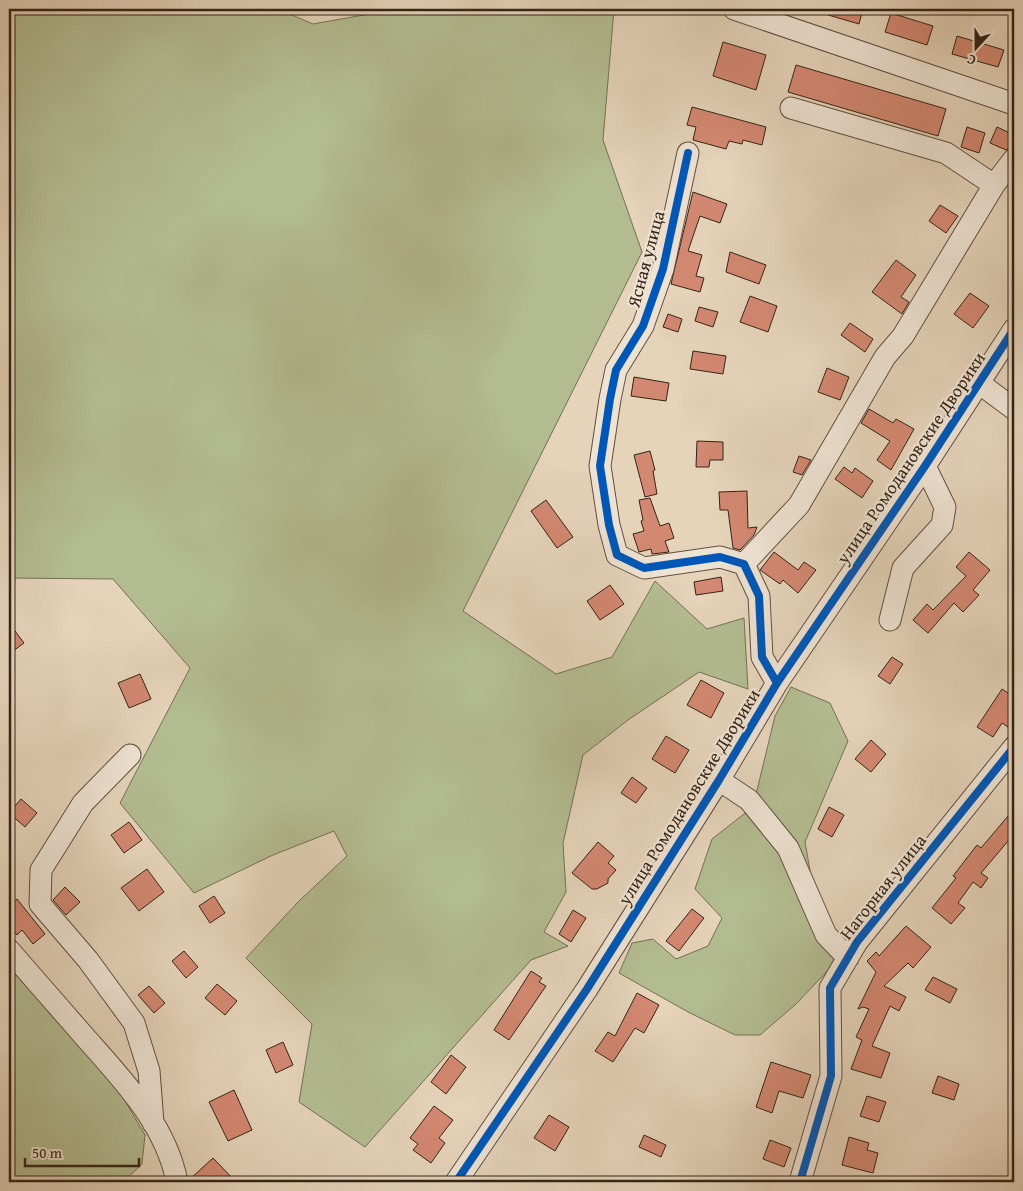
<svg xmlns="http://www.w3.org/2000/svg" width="1023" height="1191" font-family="'Gentium Book Plus',serif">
	<rect width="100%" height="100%" fill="#e5d3ba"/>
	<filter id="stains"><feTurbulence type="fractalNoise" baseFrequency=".004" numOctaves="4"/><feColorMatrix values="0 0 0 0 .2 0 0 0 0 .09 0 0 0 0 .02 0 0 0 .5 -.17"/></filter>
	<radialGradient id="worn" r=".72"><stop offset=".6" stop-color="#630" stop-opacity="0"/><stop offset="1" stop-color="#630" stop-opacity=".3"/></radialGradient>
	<path fill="#b3bc91" stroke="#747054" d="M9,9H278L313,24L397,9H614L603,140L642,252L463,611L556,674L612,657L655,581L707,629L744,618L748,689L699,672L628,720L583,755L563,843L566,892L544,932L568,946L531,960L365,1147L299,1102L312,1024L246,958L298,902L347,856L334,831L273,855L194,893L120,803L190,668L113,579L9,578Z
		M791,687L830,703L848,741L805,842L814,893L835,963L796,1004L760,1035H735L688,1012L619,973L632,943L653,939L676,959L708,946L722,918L695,889L712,839L753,807L775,716Z
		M9,967L120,1092L145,1135L142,1164L123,1182H9Z"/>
	<path fill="#d38871" stroke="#352417" d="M818,9H863L859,24L818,12Z
		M891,13L933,26L927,45L885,32Z
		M957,36L1004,50L998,67L952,54Z
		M723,42L766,55L756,90L713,76Z
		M796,65L946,109L938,136L788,92Z
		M692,107L766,127L762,145L743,140L742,144L729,141L726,149L693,140L696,127L687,125Z
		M967,127L985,133L979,153L961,147Z
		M997,127L1014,135L1010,147L1006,150L990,143Z
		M693,192L727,204L720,223L700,216L688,251L702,255L696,276L704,278L700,292L671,284Z
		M940,205L958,216L946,233L929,221Z
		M730,252L766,265L759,284L726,272Z
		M896,260L916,275L901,297L909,302L902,314L872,292Z
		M970,293L989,306L973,328L954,314Z
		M750,296L777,306L768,332L740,322Z
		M699,307L718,312L713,327L695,321Z
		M668,314L682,319L678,332L663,327Z
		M850,323L873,339L865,352L841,335Z
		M693,351L726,356L723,374L690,369Z
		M827,368L849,377L840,400L818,392Z
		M634,377L669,383L666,401L631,396Z
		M869,409L893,423L896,419L914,429L891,470L877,460L890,441L861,423Z
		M697,441L723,442V460H710L709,467H696Z
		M650,451L655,470L653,471L657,494L645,497L634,455Z
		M799,456L811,460L802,475L793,472Z
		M844,467L852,473L855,468L873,481L862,498L835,479Z
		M747,491L748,528L757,527L754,535L740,550L733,548L728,510H720L719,492Z
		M650,498L660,526L669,523L674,538L665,541L669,552L652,554L651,549L639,552L633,534L644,531L641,521L643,520L639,500Z
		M546,500L573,537L557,548L531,511Z
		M774,552L798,570L804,562L816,570L798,593L783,580L780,584L760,570Z
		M969,552L990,570L973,590L979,595L963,612L954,603L928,633L913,620L927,604L933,610L966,576L956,567Z
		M721,577L723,591L696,595L694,582Z
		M610,585L624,604L600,620L587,601Z
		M9,623L24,643L9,654Z
		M892,657L903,664L890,684L878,676Z
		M140,674L151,699L129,708L118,683Z
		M701,680L724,693L711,718L687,705Z
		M1002,689L1014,697V731L1002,723L993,737L977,727Z
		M666,736L689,750L675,773L652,759Z
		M871,740L886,754L871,772L855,759Z
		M632,777L647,788L636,803L621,793Z
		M21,799L37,813L25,827L9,813Z
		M829,807L844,815L832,837L818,829Z
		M1014,809V834L981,873L988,878L981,888L973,882L958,903L965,908L951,924L932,908L956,878L953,876L977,845L981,848Z
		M129,822L142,840L124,853L111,835Z
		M598,842L614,856L608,863L616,870L608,879V883L597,889H592L572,873Z
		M147,869L164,892L139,911L121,888Z
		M65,887L80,902L66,915L53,900Z
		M214,896L225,913L210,923L199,906Z
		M17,899L45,934L33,944L22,930L17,935L9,925V906Z
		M692,909L704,918L679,951L666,941Z
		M573,910L586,918L571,942L559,934Z
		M906,926L931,947L913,968L908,963L884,986L906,997L899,1011L890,1006L872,1046L890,1053L881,1078L851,1069L862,1040L856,1037L869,1009L863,1007L858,1009L876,972L867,961L876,952L879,956Z
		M184,951L198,967L186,978L172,961Z
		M531,971L542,978L539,982L546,986L509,1040L494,1030Z
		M933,977L957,989L950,1003L925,990Z
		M217,984L237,1001L225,1015L205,998Z
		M149,986L165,1003L154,1013L138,995Z
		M637,993L659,1005L644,1033L635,1028L613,1062L595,1051L608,1032L615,1036Z
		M283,1042L293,1065L276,1073L266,1050Z
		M451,1055L466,1067L446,1094L431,1082Z
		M771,1062L811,1075L803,1098L779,1091L772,1113L756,1107Z
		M938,1076L959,1084L954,1100L932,1093Z
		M234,1090L252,1130L228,1141L209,1102Z
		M867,1096L886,1102L879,1122L860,1116Z
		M434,1106L453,1120L439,1138L445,1143L431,1163L413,1150L418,1144L410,1138Z
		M549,1115L569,1127L555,1151L534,1138Z
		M644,1135L666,1145L661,1157L639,1147Z
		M849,1137L869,1143L867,1150L878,1153L873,1173L842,1165Z
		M770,1140L791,1148L784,1167L763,1159Z
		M213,1158L236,1182H189V1180Z"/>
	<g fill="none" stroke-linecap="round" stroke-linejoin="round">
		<defs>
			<path id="minor" d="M734,9L1014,104
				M791,108L946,153L994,185
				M688,153L663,269L643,326L616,370L610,399L600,466L609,525L617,555L644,568L720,557L744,564L759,596L762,657L777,683
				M979,383L1014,409
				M744,564L799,505L885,357L903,336L994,185L1014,159
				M890,620L903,568L942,525L945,507L925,466
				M130,755L83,803L41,870L40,904L88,960L134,1023L149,1071L153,1123
				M719,780L749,800L788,848L826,935L848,958
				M9,950C34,979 59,1007 84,1036C122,1079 166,1124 177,1182
				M456,1182L587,989L719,780L777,683L925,466L1014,329
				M800,1182L831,1076L830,988L857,942L1014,747"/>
		</defs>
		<use href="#minor" stroke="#615040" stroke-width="23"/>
		<use href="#minor" stroke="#eee2d2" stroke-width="21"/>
		<defs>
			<path id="cycleway" d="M688,153L663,269L643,326L616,370L610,399L600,466L609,525L617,555L644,568L720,557L744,564L759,596L762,657L777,683
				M456,1182L587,989L719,780L777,683L925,466L1014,329
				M800,1182L831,1076L830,988L857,942L1014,747"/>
		</defs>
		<use href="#cycleway" stroke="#eee2d2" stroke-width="11"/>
		<use href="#cycleway" stroke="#0057b8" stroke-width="8"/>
	</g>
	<g text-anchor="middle" stroke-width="4.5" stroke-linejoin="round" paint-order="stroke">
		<g font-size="18" fill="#352417" stroke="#eee2d2">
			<text transform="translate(646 259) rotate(-75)" y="6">Ясная улица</text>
			<text transform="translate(911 458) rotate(-56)" y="6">улица Ромодановские Дворики</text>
			<text transform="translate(689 797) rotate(-58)" y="6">улица Ромодановские Дворики</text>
			<text transform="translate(883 887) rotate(-52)" y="6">Нагорная улица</text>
		</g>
	</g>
	<rect width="1023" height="1191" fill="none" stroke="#e5d3ba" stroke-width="30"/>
	<rect x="10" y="10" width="1003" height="1171" fill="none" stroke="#352417" stroke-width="2.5"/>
	<rect x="15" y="15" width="993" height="1161" fill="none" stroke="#352417"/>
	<g transform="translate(976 48) rotate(201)" stroke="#eee2d2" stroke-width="4" paint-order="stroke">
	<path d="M0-4L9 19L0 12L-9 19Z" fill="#352417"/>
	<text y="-8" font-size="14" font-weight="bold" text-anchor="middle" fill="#352417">С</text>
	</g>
	<path d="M25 1158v8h114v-8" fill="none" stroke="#352417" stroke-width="2.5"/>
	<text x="32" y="1158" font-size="15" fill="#352417" stroke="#eee2d2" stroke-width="4" paint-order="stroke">50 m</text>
	<rect width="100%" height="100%" filter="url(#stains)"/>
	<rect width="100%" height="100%" fill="url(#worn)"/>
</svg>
